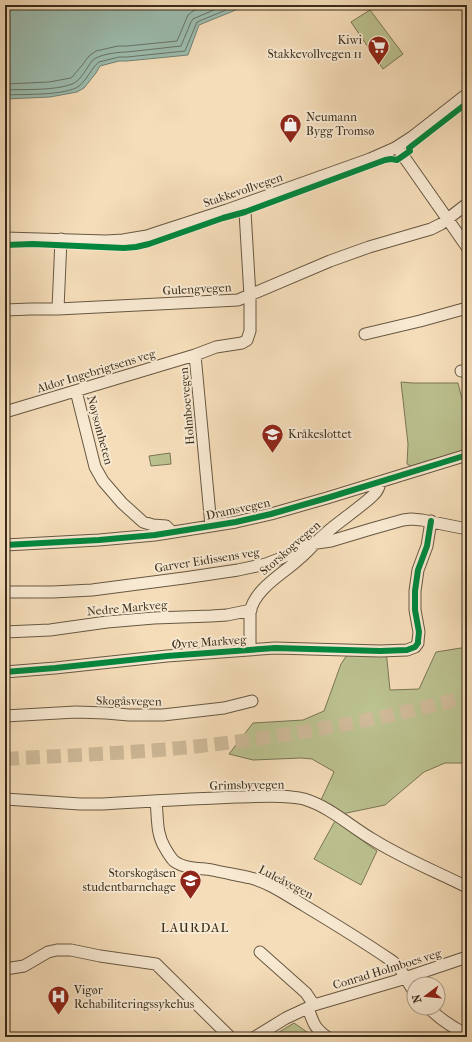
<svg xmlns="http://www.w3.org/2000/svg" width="472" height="1042" font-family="'IM FELL French Canon',serif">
	<rect width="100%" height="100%" fill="#f5ddb9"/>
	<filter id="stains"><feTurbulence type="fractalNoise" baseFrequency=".005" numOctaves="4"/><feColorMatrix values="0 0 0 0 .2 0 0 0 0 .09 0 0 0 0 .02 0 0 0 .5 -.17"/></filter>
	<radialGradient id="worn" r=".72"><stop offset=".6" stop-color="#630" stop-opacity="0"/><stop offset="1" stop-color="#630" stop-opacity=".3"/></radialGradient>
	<path fill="#bbc18f" stroke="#7a7655" d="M370,10L403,54L383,69L351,22Z
		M401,382L412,383H458L467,419V449L411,466L407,464L408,444Z
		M170,453L171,464L151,466L149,456Z
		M467,647V763H445L424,772L385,805L337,815L321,800L334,772L333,771L312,759L301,758L253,760L229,754L253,723L303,720L324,711L341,664L349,652L386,650L390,690L419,689L436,652Z
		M335,821L377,851L361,885L314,859Z
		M294,1023L314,1037H271Z"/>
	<path fill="#9cbcaf" stroke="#748274" d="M5,5H248L199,25L188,55L127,61H119L100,66L96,73L84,88L77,92L50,97L5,99Z"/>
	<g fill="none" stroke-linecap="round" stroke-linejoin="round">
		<path stroke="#6a7465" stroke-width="1" d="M5,84L49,82L71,78L73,76L83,64L89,56L96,51L118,46H127L177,41L188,15L193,11L209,5
			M5,90C25,89 54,91 72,84C82,80 86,68 92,61C98,54 119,52 127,52L181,46L191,22L193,19L225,5
			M5,95C22,94 66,96 79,86C87,80 92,67 99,62L119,57H127L185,51L197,22L238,5"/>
		<path stroke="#cfba99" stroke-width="14" stroke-dasharray="14 7" stroke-linecap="butt" d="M5,759C56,756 108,754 159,750C263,741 366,723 467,697"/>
		<defs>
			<path id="minor" d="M397,147L467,247
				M5,238L106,241L123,240L147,236L159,232L227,210L370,159L395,148L412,137L467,94
				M58,309L61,239
				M5,310L31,309H58L238,300L330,261L369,247L431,229L441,224L467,204
				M365,334L420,321L467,308
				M461,371H467
				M76,391L95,467L103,481L122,503L143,522L153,525L166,526L169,529L170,532
				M5,412L195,355
				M211,526L195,355L216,347L242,343L247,340L250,331V296L245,212L244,204
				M5,545L99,540L155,535L236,522L271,514L327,498L467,455
				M5,592H53L92,590L184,578L238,570L266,564L279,559L310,544L331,541L371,529L403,520L411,519L422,520L467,529
				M5,632L50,630L107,622L154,618L211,616L227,615L251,610
				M250,650V612C255,588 283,574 299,559C309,551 316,541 326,533C340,521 355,511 369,499C375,494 379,490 380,482
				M5,672L55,668L167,656L275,648L380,651L407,650L415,647L418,643V641L419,632L415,610V591L418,570L427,546L431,521
				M5,716L76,712L106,713L129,715H163L224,708L252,701
				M5,799L80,804H103C148,801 193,799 237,797C259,797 283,794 304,799C330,807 350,826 372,839C402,858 435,871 467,887
				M156,801C158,819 156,833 165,848C168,853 170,857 174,861C184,869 200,868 212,870C225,873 238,875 251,878C270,883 288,896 305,906C335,924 364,942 392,961L399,967L414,992
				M260,952L306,993L314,1005
				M5,969L24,966L48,952L57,950H71L100,956L156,964L230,1037
				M308,1008C313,1022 314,1028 327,1037
				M429,1008C440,1019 453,1028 467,1034
				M255,1037L286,1018L314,1005L396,981L467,957"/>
		</defs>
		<use href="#minor" stroke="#685842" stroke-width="13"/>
		<use href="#minor" stroke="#f8e9d2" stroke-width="11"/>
		<defs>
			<path id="cycleway" d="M5,245L33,244L124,248L136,247L149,244L223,218L245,212L385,160L391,159L397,160L410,151L409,148L467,103
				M5,545L99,540L155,535L236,522L271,514L327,498L467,455
				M5,672L55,668L167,656L275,648L380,651L407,650L415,647L418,643V641L419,632L415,610V591L418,570L427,546L431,521"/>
		</defs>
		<use href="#cycleway" stroke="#f8e9d2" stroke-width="8"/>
		<use href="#cycleway" stroke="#00873e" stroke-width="6"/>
	</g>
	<defs>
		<symbol id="supermarket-pin" viewBox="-11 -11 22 30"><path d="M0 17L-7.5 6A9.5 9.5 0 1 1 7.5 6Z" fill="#8f2418" stroke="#f8e9d2"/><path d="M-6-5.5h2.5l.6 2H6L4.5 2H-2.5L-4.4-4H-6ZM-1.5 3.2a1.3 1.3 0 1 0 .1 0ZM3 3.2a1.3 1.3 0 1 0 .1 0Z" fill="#fff"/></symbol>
		<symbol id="shop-pin" viewBox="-11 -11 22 30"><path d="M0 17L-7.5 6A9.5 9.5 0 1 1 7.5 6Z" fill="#8f2418" stroke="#f8e9d2"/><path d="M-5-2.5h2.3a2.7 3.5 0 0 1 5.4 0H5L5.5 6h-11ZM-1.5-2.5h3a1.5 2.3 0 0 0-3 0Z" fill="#fff"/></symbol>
		<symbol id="school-pin" viewBox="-11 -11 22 30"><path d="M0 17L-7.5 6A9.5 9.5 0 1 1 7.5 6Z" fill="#8f2418" stroke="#f8e9d2"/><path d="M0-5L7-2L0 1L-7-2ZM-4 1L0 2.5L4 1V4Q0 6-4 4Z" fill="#fff"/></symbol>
		<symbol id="hospital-pin" viewBox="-11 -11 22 30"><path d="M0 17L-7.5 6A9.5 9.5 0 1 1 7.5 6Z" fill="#8f2418" stroke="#f8e9d2"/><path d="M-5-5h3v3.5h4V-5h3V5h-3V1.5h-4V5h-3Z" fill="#fff"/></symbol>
	</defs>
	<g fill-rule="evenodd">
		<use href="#supermarket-pin" x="366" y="34" width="25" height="34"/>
		<use href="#shop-pin" x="278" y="112" width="25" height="34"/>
		<use href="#school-pin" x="260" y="422" width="25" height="34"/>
		<use href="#school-pin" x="178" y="868" width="25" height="34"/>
		<use href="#hospital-pin" x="46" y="984" width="25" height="34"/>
	</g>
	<g text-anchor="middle" stroke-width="4" stroke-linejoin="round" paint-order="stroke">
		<g font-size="12" fill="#392c1b" stroke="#f8e9d2" text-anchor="start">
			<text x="362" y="44" text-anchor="end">Kiwi<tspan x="362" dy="14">Stakkevollvegen 11</tspan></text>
			<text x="306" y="121">Neumann<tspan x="306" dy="14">Bygg Tromsø</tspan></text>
			<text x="288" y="438">Kråkeslottet</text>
			<text x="176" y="877" text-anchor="end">Storskogåsen<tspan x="176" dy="14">studentbarnehage</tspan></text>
			<text x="74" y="994">Vigør<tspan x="74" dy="14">Rehabiliteringssykehus</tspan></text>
		</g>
		<g font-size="12" fill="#392c1b" stroke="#f8e9d2">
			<text transform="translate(243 190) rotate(-19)" y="4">Stakkevollvegen</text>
			<text transform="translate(197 289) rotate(-3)" y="4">Gulengvegen</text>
			<text transform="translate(96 371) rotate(-17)" y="4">Aldor Ingebrigtsens veg</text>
			<text transform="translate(187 406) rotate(-95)" y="4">Holmboevegen</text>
			<text transform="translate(100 430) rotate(75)" y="4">Nøysomheten</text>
			<text transform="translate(238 509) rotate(-12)" y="4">Dramsvegen</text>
			<text transform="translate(290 548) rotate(-41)" y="4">Storskogvegen</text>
			<text transform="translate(207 560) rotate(-9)" y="4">Garver Eidissens veg</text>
			<text transform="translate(127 608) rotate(-5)" y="4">Nedre Markveg</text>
			<text transform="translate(209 642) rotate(-4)" y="4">Øvre Markveg</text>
			<text transform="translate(129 701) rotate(1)" y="4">Skogåsvegen</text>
			<text transform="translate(247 785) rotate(-1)" y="4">Grimsbyvegen</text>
			<text transform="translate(286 882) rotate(27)" y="4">Luleåvegen</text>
			<text transform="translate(387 969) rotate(-17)" y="4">Conrad Holmboes veg</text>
		</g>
		<g font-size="13" letter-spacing="1" fill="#392c1b" stroke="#f8e9d2">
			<text x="195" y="932">LAURDAL</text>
		</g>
	</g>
	<rect width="472" height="1042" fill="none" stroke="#f5ddb9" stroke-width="20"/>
	<rect x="6" y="6" width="460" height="1030" fill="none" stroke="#392c1b" stroke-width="2"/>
	<rect x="10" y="10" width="452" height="1022" fill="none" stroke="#392c1b"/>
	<g transform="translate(426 996) rotate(254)"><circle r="19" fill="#f8e9d2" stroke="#ac9d89"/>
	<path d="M0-3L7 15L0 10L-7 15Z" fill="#8f2418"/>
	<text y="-6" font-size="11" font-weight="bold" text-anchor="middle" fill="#392c1b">N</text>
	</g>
	<rect width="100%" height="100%" filter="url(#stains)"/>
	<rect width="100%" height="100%" fill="url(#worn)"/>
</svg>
